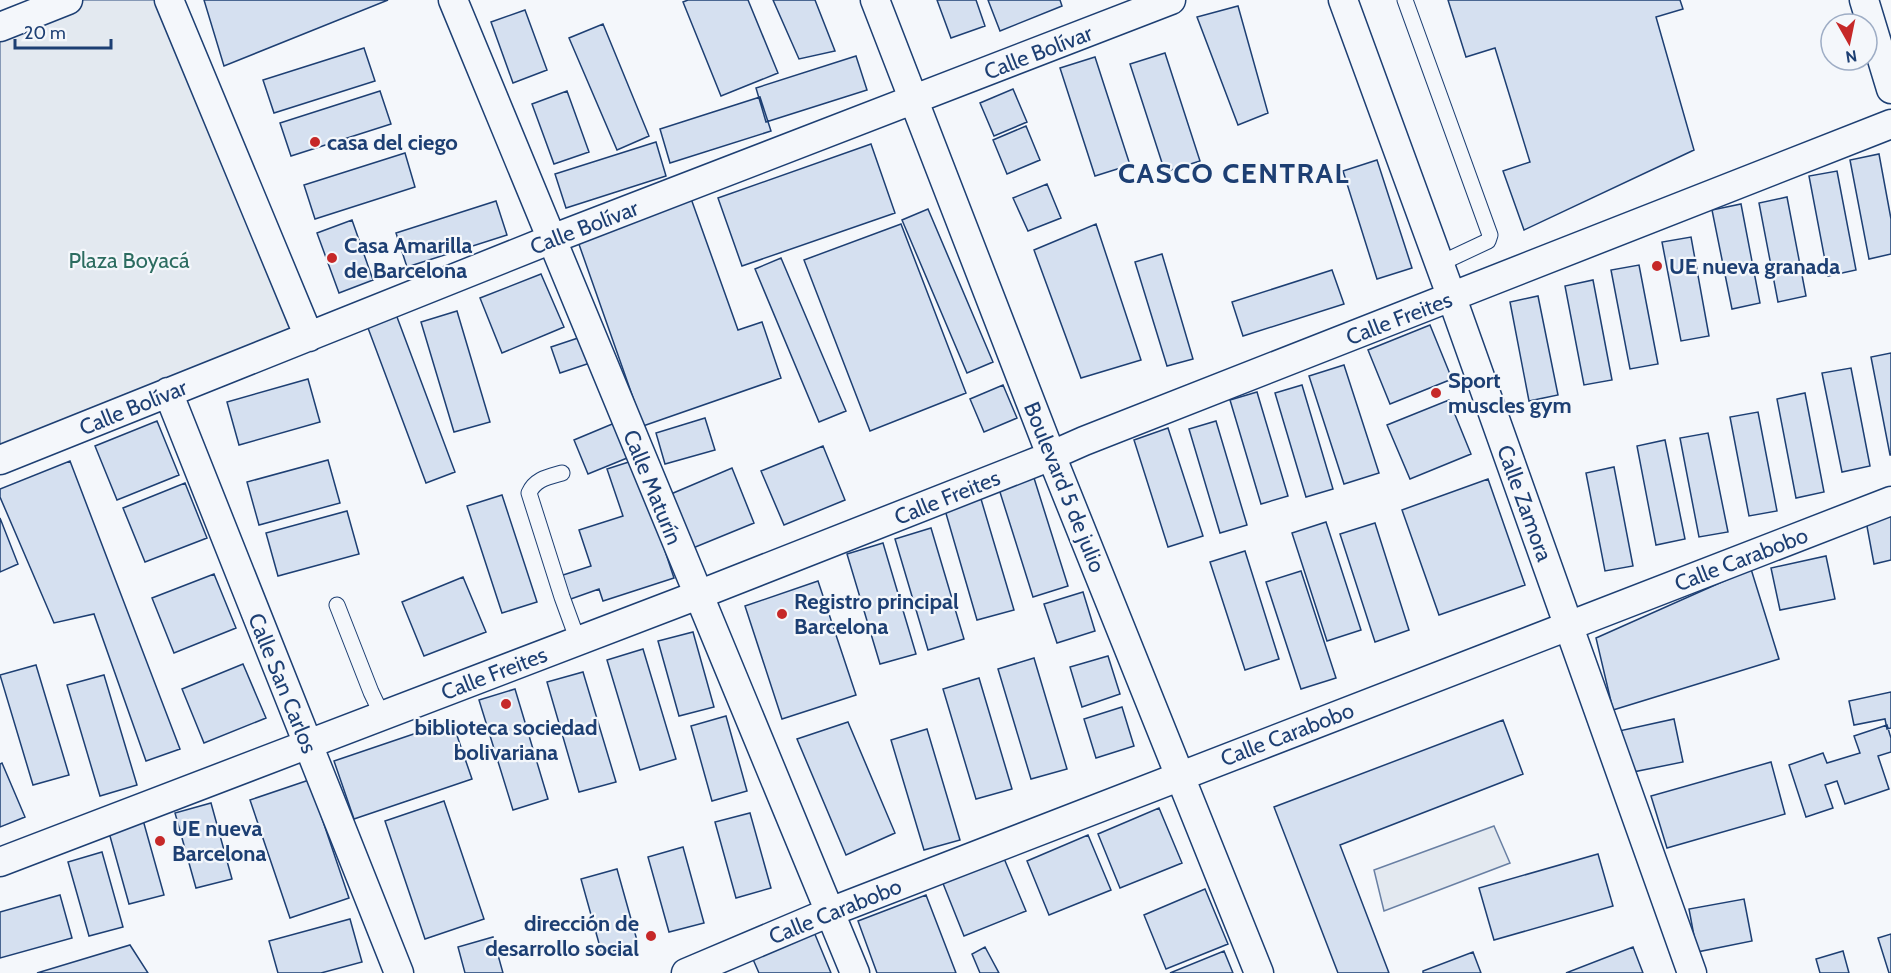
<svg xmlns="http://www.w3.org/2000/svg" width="1891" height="973" font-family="Cabin,sans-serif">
	<rect width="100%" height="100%" fill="#f4f7fb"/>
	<path fill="#e3e9f0" stroke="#687fa3" stroke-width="1.5" d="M78,0H162L298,334L0,454V32Z
		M1494,826L1510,863L1384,911L1374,870Z"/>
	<path fill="#d5e0f0" stroke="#1d3f73" stroke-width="1.5" d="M204,0H388L224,66Z
		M688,0H748L778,73L721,96L683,2Z
		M773,0H815L835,51L799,59Z
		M937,0H976L985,26L951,38Z
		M988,0H1060L1062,6L1000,31Z
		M1448,0H1680L1683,9L1656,17L1694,150L1524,230L1503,171L1530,162L1495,48L1466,57Z
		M1238,6L1268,113L1238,125L1197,17Z
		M525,10L547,70L513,83L491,22Z
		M603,24L649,136L617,150L569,38Z
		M364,48L375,81L274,113L263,80Z
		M1165,53L1200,161L1165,172L1130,64Z
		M856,56L867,90L766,122L756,88Z
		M1095,57L1130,165L1095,176L1060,68Z
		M1013,89L1027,122L994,136L980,103Z
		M380,91L391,124L291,156L280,123Z
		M567,91L589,152L554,164L532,104Z
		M760,97L771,131L670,163L660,129Z
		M1026,126L1040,160L1007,174L993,140Z
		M656,142L666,176L566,208L555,174Z
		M871,144L895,213L742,266L718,198Z
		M405,153L415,187L315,219L304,185Z
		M1879,154L1891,219V254L1869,259L1850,160Z
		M1377,160L1412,268L1377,279L1343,171Z
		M1837,171L1856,270L1828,276L1809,176Z
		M1047,184L1061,218L1028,231L1013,198Z
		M689,193L738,330L762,322L781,378L643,426L575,233Z
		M1787,197L1806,296L1778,302L1759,203Z
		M496,201L507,235L407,267L396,233Z
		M1741,204L1760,303L1732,309L1712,210Z
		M928,209L993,362L967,373L902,220Z
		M352,220L373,280L339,293L317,233Z
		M901,224L966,393L870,431L804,260Z
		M1096,224L1141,360L1081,378L1034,250Z
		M1691,237L1709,336L1681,341L1662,242Z
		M1162,254L1193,359L1167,366L1135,262Z
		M781,258L846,411L819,422L755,269Z
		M1639,265L1658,364L1630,369L1611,270Z
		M1332,270L1344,304L1243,336L1232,302Z
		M541,274L564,327L502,353L480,298Z
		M1593,280L1612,380L1584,385L1565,286Z
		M1538,296L1558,395L1529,401L1510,302Z
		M394,309L455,472L426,483L365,320Z
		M457,311L490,422L454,432L421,322Z
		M1430,325L1452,379L1390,404L1368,350Z
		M584,336L593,362L560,373L551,347Z
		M1891,353V455H1890L1871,357Z
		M1344,365L1379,473L1344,484L1309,376Z
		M1851,368L1870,466L1842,472L1822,373Z
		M308,379L320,422L239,445L227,402Z
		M1003,385L1017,418L984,432L970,399Z
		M1302,385L1333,489L1306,497L1275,393Z
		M1257,392L1288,496L1261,504L1230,400Z
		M1805,393L1824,492L1796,498L1777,399Z
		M1449,400L1471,454L1410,479L1387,425Z
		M1758,412L1777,511L1749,516L1730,417Z
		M705,418L715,450L665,464L656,433Z
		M157,421L179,475L117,500L95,446Z
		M1216,421L1247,525L1220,533L1189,429Z
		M617,422L632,456L588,474L574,440Z
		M1168,428L1203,536L1168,547L1134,440Z
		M1708,433L1728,532L1699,537L1680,438Z
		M1665,440L1685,539L1656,545L1637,446Z
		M823,446L845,500L784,525L761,471Z
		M328,460L340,503L259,525L247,482Z
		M635,460L674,578L603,601L599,589L568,600L560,576L591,566L579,530L623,516L607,469Z
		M70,461L180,749L146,761L94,614L54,623L0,497V489Z
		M1614,467L1633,566L1605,571L1586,473Z
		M732,468L754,523L693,548L671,494Z
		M1034,478L1068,586L1033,597L999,489Z
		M1488,479L1525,585L1439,615L1402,510Z
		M185,483L207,538L145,562L123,508Z
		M502,495L537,602L502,613L467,506Z
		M981,499L1014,610L977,620L945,510Z
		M347,511L359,554L278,576L266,533Z
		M1891,516V560L1874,564L1866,521Z
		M0,518L18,564L0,572Z
		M1326,522L1361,630L1327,641L1292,533Z
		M1375,523L1409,630L1375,642L1340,534Z
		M931,528L964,639L928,650L895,539Z
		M883,543L916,654L880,664L847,554Z
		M1245,551L1279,659L1245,670L1210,562Z
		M1826,556L1835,599L1780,610L1771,568Z
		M1751,569L1779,659L1613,710L1596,638Z
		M1301,571L1336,678L1301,689L1266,582Z
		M214,574L236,628L174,653L152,598Z
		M463,577L486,632L424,656L402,602Z
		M818,581L856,695L782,719L745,606Z
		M1083,592L1095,631L1057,643L1044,604Z
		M693,632L714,707L679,716L658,641Z
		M643,649L676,759L640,770L607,660Z
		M1108,656L1120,694L1082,707L1070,667Z
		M1034,658L1067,769L1031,779L998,669Z
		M243,664L266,718L204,743L182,689Z
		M36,665L69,775L33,785L0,675Z
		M583,672L616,782L579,792L547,682Z
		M104,675L137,785L100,796L67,685Z
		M979,678L1012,789L976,799L943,689Z
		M515,689L548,799L513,810L479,700Z
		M1891,692V728L1887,729L1885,719L1854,725L1849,701Z
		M1122,707L1134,746L1096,758L1084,719Z
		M726,716L747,791L712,801L691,726Z
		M1674,719L1683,762L1628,773L1619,731Z
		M1503,720L1523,774L1340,845L1389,973H1338L1274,807Z
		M452,721L472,779L354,819L334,761Z
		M848,722L895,833L846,855L797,739Z
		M1887,725L1891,738V752L1878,756L1889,789L1845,804L1837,781L1825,785L1833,808L1806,817L1789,765L1823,753L1827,763L1860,753L1854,736Z
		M927,729L960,840L924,850L891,740Z
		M1771,762L1785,814L1667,848L1651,796Z
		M2,763L25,817L0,827V764Z
		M309,780L349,898L290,918L250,800Z
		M444,801L484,919L425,939L385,821Z
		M211,803L232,879L196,888L175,813Z
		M1159,808L1182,863L1120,888L1098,834Z
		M750,813L771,888L736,898L715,822Z
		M143,820L164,895L129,904L108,829Z
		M1088,835L1111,890L1049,915L1027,861Z
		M683,847L704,923L669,932L648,857Z
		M102,852L123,927L89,936L68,862Z
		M1598,854L1613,906L1494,940L1479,888Z
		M1003,856L1026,911L964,936L942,881Z
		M617,869L638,944L602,954L581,879Z
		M1205,889L1228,944L1166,969L1144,915Z
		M60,895L72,938L0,958V912Z
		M926,895L956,973H877L858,921Z
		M1744,899L1752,941L1697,952L1689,909Z
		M350,919L362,962L321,973H278L269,941Z
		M814,932L831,973H759L752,957Z
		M1891,934V973H1889L1878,938Z
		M493,937L503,973H465L458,947Z
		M130,945L148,973H37Z
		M985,947L999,973H980L972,954Z
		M1633,947L1643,973H1566Z
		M1224,951L1233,973H1170Z
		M1843,951L1849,973H1820L1816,959Z
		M1473,952L1481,973H1423V971Z"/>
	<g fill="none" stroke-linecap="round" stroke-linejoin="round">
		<defs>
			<path id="lane" d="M1405,0L1490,235L1488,241L1439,264
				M562,473C548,477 535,479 529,493L562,597L578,641
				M337,605L371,692L382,715"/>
			<path id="street" d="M169,0L309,337
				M453,0L855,973
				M875,0L1051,455L1259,973
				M1343,0L1452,298L1692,973
				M1864,0L1891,89
				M0,27L68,0
				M168,392L399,973
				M0,460L552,239L1171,0
				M0,862L698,595L1041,460L1084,441L1891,124
				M686,973L830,912L1891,501"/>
		</defs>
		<use href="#lane" stroke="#1d3f73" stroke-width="17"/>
		<use href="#street" stroke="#1d3f73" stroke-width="31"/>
		<use href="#lane" stroke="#f4f7fb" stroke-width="15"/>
		<use href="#street" stroke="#f4f7fb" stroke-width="28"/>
	</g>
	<g fill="#c62828" stroke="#f4f7fb" stroke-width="2">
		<circle cx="315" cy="142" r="6"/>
		<circle cx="332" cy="258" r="6"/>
		<circle cx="1657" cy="266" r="6"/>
		<circle cx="1436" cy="393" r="6"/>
		<circle cx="782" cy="614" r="6"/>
		<circle cx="506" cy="704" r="6"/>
		<circle cx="160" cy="841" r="6"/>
		<circle cx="651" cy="936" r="6"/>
	</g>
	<g text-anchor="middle" stroke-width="4.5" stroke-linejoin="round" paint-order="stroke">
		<g font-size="22" fill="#1d3f73" stroke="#f4f7fb">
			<text transform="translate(1038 52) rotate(-21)" y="8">Calle Bolívar</text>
			<text transform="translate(584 227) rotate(-21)" y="8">Calle Bolívar</text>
			<text transform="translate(1399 318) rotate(-21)" y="8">Calle Freites</text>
			<text transform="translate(133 407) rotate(-22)" y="8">Calle Bolívar</text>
			<text transform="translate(653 487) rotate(68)" y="8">Calle Maturín</text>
			<text transform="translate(1065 487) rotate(68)" y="8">Boulevard 5 de julio</text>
			<text transform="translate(947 497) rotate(-22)" y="8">Calle Freites</text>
			<text transform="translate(1525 503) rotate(70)" y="8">Calle Zamora</text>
			<text transform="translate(1741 559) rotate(-21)" y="8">Calle Carabobo</text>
			<text transform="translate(494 673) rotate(-21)" y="8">Calle Freites</text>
			<text transform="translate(283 683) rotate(68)" y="8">Calle San Carlos</text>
			<text transform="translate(1287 734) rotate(-21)" y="8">Calle Carabobo</text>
			<text transform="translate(835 911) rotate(-22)" y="8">Calle Carabobo</text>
		</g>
		<g font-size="22" font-weight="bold" fill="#1d3f73" stroke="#f4f7fb" text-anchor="start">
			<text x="327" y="150">casa del ciego</text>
			<text x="344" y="253">Casa Amarilla<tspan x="344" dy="25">de Barcelona</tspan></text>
			<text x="1669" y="274">UE nueva granada</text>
			<text x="1448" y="388">Sport<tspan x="1448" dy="25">muscles gym</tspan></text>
			<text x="794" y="609">Registro principal<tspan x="794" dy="25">Barcelona</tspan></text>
			<text x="506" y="735" text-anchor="middle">biblioteca sociedad<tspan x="506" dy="25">bolivariana</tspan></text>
			<text x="172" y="836">UE nueva<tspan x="172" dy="25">Barcelona</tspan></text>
			<text x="639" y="931" text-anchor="end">dirección de<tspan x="639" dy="25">desarrollo social</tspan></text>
		</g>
		<g font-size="22" fill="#2c6c60" stroke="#f4f7fb">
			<text x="129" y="268">Plaza Boyacá</text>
		</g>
		<g font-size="28" font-weight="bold" letter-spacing="1.5" fill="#1d3f73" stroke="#f4f7fb">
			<text x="1234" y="183">CASCO CENTRAL</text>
		</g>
	</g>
	<g transform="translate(1849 42) rotate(171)"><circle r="28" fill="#f4f7fb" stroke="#9eadc5" stroke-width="1.5"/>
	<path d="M0-4.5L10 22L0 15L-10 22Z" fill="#c62828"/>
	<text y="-9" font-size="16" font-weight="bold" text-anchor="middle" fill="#1d3f73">N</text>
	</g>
	<path d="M15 39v9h96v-9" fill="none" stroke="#1d3f73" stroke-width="3"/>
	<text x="24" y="39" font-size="18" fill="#1d3f73" stroke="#f4f7fb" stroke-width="4.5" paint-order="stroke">20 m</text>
</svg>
